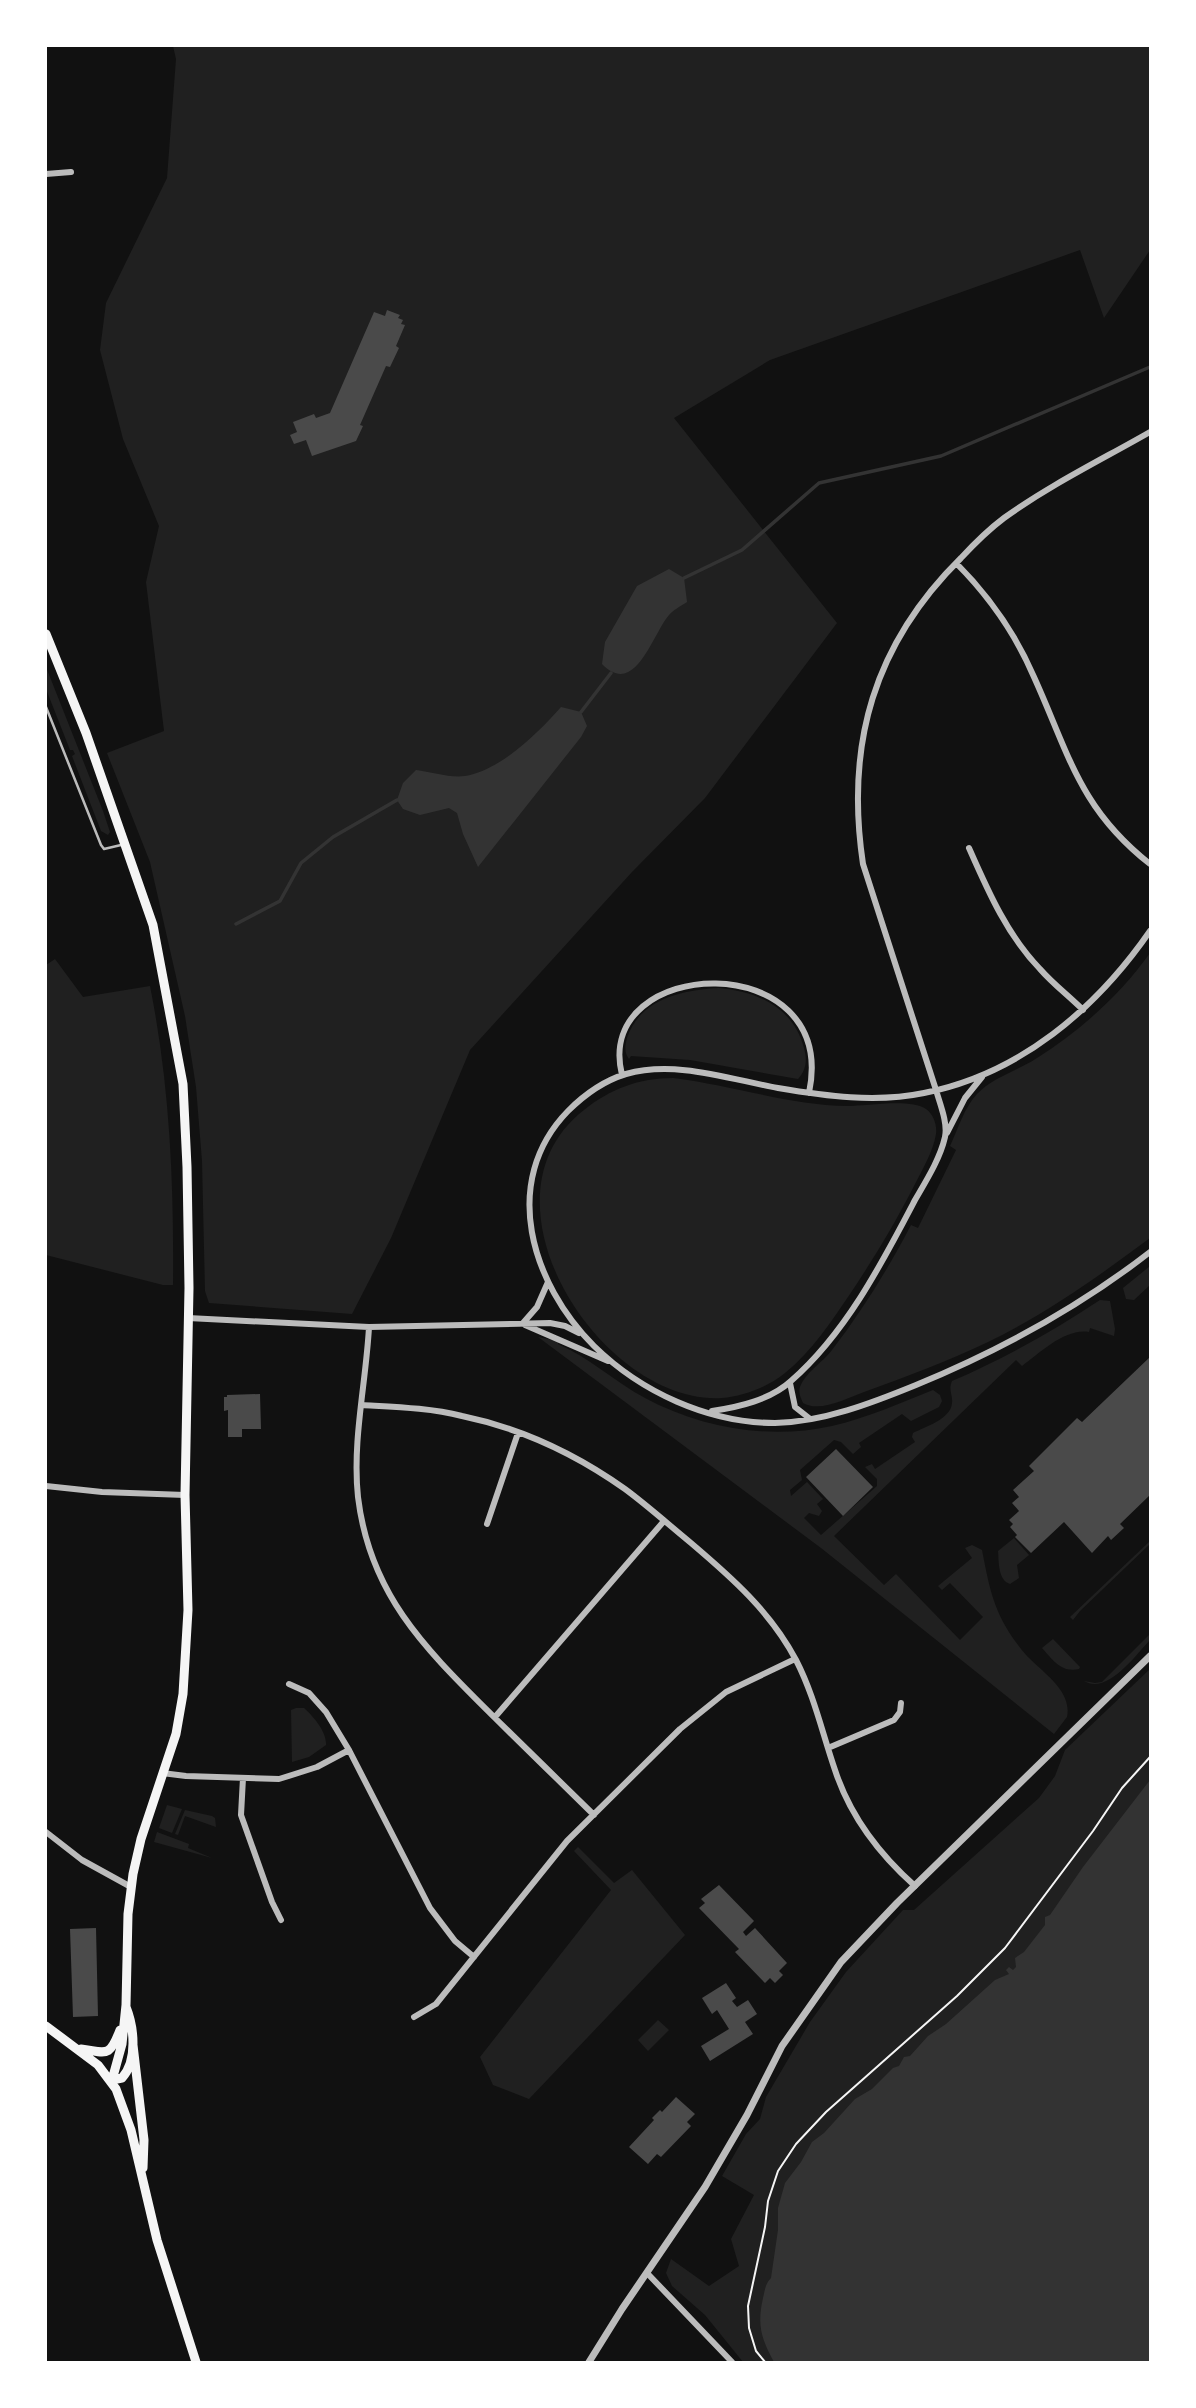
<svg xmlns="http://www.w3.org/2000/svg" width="1196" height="2408" font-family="'Varela Round',sans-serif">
	<rect width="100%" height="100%" fill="#111"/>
	<path fill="#202020" d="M173,46H1150V250L1104,318L1080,250L770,360L674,418L837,623L705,798L632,872L470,1050L391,1238L352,1314L209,1303L205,1291L202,1161L196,1087L185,1016L150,862L107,753L164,731L146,582L159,526L123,439L100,350L106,303L167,178L176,59Z
		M46,667L103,811L110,832L108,835L101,831L72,756L75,754L73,750H70L46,689Z
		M1150,953V1238C1099,1276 1046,1314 988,1342C948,1361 906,1377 864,1392C847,1398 820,1413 803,1403C801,1398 798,1393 800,1387C805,1373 823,1362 832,1350C862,1311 888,1269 911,1225L918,1228L956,1150L950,1146C958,1129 964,1108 977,1094C993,1077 1017,1071 1037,1058C1080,1031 1120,995 1150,953Z
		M55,959L83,997L150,986C170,1086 174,1184 173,1285H163L46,1255V965Z
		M719,988C758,992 793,1007 804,1048C807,1059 807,1069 798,1079L690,1060L631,1056L629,1059C624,1052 625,1046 627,1038C640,999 682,990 719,988Z
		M673,1078C731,1085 789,1105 847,1106C866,1106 911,1098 926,1109C934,1115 937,1125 936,1134C933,1152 922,1170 914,1186C894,1225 874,1258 850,1294C831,1322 812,1351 785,1373C768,1387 744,1396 722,1398C601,1405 469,1199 584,1110C610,1089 639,1078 673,1078Z
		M1150,1266V1285L1134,1300L1126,1299L1123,1288Z
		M1100,1300L1110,1301L1115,1329L1114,1336L1090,1328L1089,1332C1065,1328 1040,1353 1022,1366L1016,1360L834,1536L884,1585L896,1574L960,1640L983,1617L950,1583L942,1590L938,1586L972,1558L965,1548L972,1545L982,1550C990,1591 994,1614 1021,1649C1037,1670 1073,1688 1067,1717L1054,1734L821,1548L538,1337L559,1341L558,1344C590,1358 615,1382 645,1398C701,1428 769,1440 832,1426C867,1418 900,1403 933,1390L940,1395L942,1401L939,1407L911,1421L902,1414L859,1443L861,1447L853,1454L841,1442L834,1440L800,1470L802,1480L790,1490L791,1496L807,1482L823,1499L817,1504L822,1511L819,1516L809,1513L804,1518L821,1535L877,1486V1479L865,1467L872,1464L875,1469L915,1442L912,1437L913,1433C925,1427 951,1419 952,1403C953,1395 948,1390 952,1381C1004,1359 1053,1331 1100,1300Z
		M1014,1538L1029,1555L1017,1565L1019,1578L1010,1584C998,1580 999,1563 998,1551Z
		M1150,1541V1544L1080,1611L1073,1620L1070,1617Z
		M1150,1634V1640C1135,1656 1107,1695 1084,1681L1095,1683L1102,1682Z
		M1053,1639L1080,1667L1079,1669C1061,1673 1053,1660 1042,1648Z
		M1150,1669V2362H743L705,2315L672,2286L666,2273L671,2259L709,2286L739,2266L731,2239L754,2195L722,2176L746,2134L760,2119L766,2097L810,2022L846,1972L903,1910H914L1039,1798L1055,1776L1065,1750Z
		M296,1708H304C313,1716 327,1732 326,1745L309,1757L292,1762L291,1710Z
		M167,1805L182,1809L172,1833L159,1828Z
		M185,1810L212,1816L215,1818L216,1827L185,1816L178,1835L175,1834Z
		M157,1832L189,1844L188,1848L212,1858L154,1842Z
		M578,1847L614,1883L632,1870L685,1935L529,2099L493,2085L480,2057L611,1890L574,1851Z
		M658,2020L669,2030L648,2051L638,2040Z"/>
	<path fill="#333" d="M669,569L684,578L687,602C681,606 673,610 669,615C652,635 635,698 602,664L605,642L637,586Z
		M561,707L581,712L587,726L581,737L478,867L463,834L457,813L449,808L420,815L403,809L397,800L403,783L416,770C431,772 450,778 465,776C501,770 538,733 561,707Z
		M1150,1780V2362H774C761,2338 757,2325 763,2298C765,2290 765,2284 771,2278L778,2230V2208L785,2183L801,2162L812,2142L824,2133L855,2099L872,2089L893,2068L899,2066L904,2057L910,2056L928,2036L946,2024L995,1980L1009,1974L1006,1970L1009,1967L1013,1970L1016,1967L1015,1958L1024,1952L1045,1925V1917L1050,1915L1083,1867Z"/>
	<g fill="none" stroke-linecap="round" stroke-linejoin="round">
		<path stroke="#333" stroke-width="3.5" d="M684,578L742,550L819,483L941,456L1150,367
			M581,712L611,673
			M236,924L280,901L301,863L333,837L397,800"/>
	</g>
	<path fill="#4a4a4a" d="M387,310L400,315L398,318L403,320L401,324L405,325L396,346L399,348L390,367L386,366L360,425L363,426L356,441L312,456L306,440L294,444L290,435L297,432L293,422L314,414L316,418L330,413L374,312L385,316Z
		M1150,1357V1495L1120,1524L1124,1528L1111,1540L1108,1536L1092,1553L1064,1522L1031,1553L1015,1537L1017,1535L1010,1527L1013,1524L1009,1520L1019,1511L1012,1503L1019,1497L1013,1490L1034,1471L1029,1466L1077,1418L1082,1422Z
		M260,1394L261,1429H242V1437H228V1410L224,1411V1397H227V1395Z
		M836,1449L873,1487L843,1516L806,1477Z
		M719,1885L754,1921L743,1932L746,1936L755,1928L787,1963L779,1971L783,1975L775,1983L770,1978L765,1983L735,1952L739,1949L699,1908L705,1903L701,1899Z
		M96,1928L98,2016L73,2017L70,1929Z
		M726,1983L736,1998L732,2001L737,2007L748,2000L757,2014L745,2022L753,2034L710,2061L701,2046L729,2029L717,2010L712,2014L702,1998Z
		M676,2097L695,2114L687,2122L691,2126L661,2157L657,2154L648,2164L629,2147L654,2120L652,2118L660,2110L662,2112Z"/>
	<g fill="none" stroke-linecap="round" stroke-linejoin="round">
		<path stroke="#f5f5f5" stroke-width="2" d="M765,2362L756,2351L749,2328L748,2306L765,2227L768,2201L778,2171L796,2144L826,2112L957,1996L1005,1948L1093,1831L1122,1788L1150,1757"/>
		<path stroke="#bcbcbc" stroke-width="2.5" d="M46,707L101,845L104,849L121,845"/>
		<path stroke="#bcbcbc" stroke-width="6" d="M46,174L71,172
			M956,563C988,595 1016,635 1034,677C1069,754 1079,808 1150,864
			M969,848C988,891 1007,935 1040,969C1053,984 1069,996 1083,1010
			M1150,931C1096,1009 1020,1074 924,1093C876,1103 825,1096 778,1088C729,1079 675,1060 626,1074C603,1081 584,1095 568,1111C499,1182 532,1284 594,1346C641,1392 708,1423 775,1423C823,1422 872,1403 916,1385C1001,1350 1078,1308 1150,1252
			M622,1075C592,955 840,945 809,1093
			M947,1133L965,1098L982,1077
			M188,1318L369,1327L550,1323L565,1326L579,1333
			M523,1323L537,1307L548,1282
			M525,1325L608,1361
			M369,1327C366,1383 352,1441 358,1497C370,1597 428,1651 495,1718C528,1750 561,1783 594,1815
			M790,1383L795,1407L809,1418
			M362,1405C396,1407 430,1408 462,1416C520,1428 577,1455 625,1489C648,1506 669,1525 691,1543C731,1577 771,1612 796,1660C814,1695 822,1732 835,1770C850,1816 879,1854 915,1886
			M712,1411C739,1407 770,1400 791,1381C846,1333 882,1263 915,1200C926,1181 940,1159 945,1137C948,1123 940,1104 936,1090L863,864C845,744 874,644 961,558C974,544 988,530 1004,518C1050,485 1101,460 1150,432
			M46,1486L102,1492L185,1495
			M487,1524L518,1433
			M289,1684L309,1693L326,1712L349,1750L430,1908L455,1941L474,1957
			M495,1717L664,1521
			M828,1748L894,1720L900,1712L901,1703
			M162,1773L186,1776L279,1779L317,1767L349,1750
			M243,1778L241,1815L272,1902L281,1920
			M46,1832L82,1860L131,1887
			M414,2017L436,2004L567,1841L680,1729L726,1692L795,1659
			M647,2273L732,2362"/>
		<path stroke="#bcbcbc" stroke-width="7" d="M589,2362L622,2309L705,2187L747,2115L782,2046L841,1962L897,1903L1150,1656"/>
		<path stroke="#f5f5f5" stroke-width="9" d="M46,634L86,733L153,925L183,1084L187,1167L189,1288L185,1495L188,1610L183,1694L176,1734L141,1839L133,1874L128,1914L126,2005L122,2044L112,2080
			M46,2026L98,2065L116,2089L131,2130L157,2240L196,2362
			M133,2045L144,2140L143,2168
			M81,2049C106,2052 109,2059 120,2030
			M112,2080L122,2078C138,2060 134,2027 126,2007"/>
	</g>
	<rect width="1196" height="2408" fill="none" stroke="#ffffff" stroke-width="94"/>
</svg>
